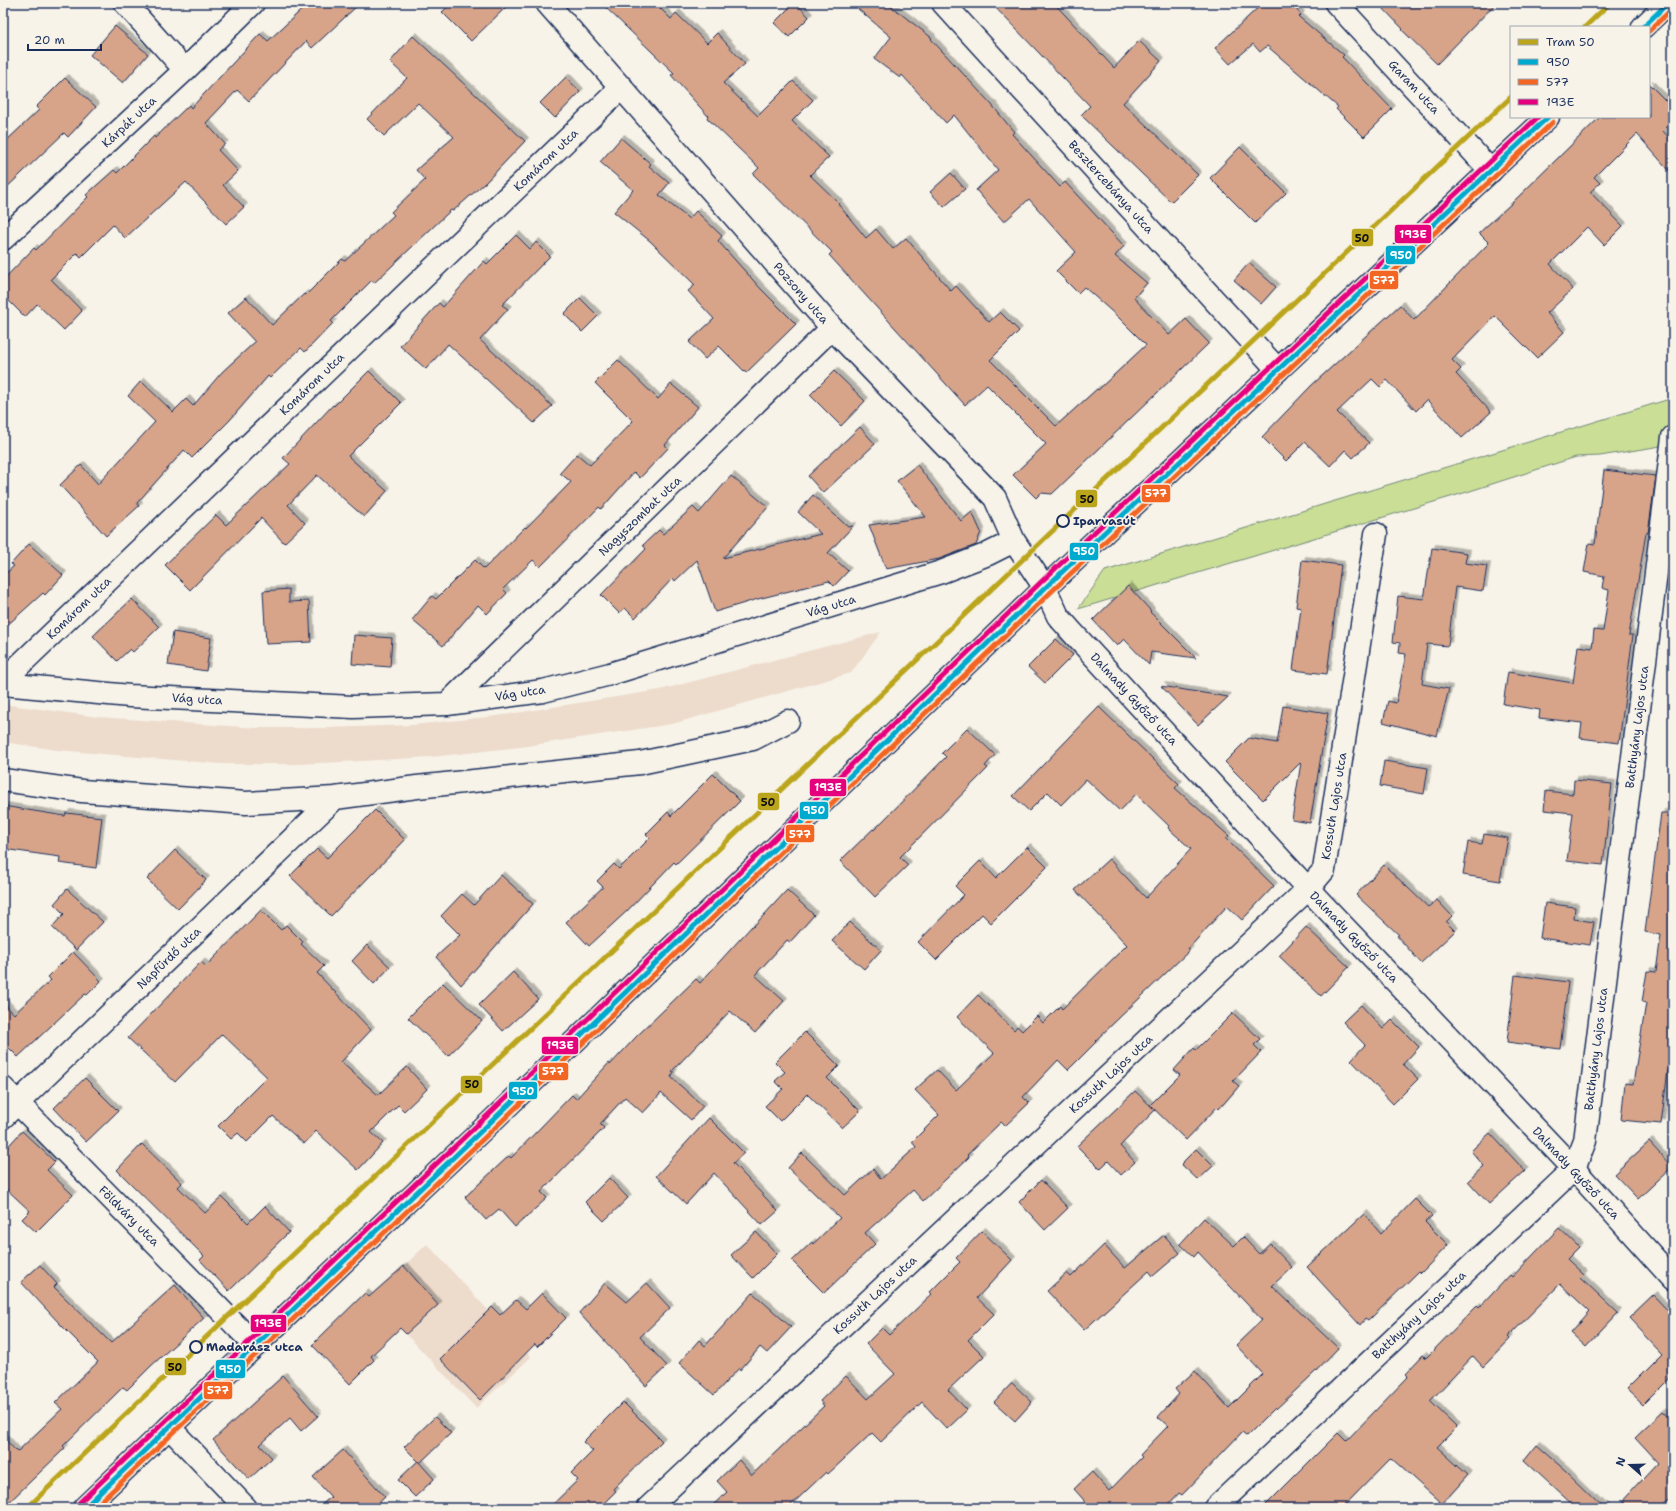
<svg xmlns="http://www.w3.org/2000/svg" width="1676" height="1511" font-family="'Shantell Sans',sans-serif">
	<defs>
		<filter id="shadow"><feDropShadow dx="3.5" dy="-3.5" stdDeviation="0" flood-color="#0004"/></filter>
	</defs>
	<rect width="100%" height="100%" fill="#f7f3e8"/>
	<filter id="ink" filterUnits="userSpaceOnUse"><feTurbulence type="fractalNoise" baseFrequency=".025" numOctaves="2"/><feDisplacementMap in="SourceGraphic" scale="8" xChannelSelector="R" yChannelSelector="G"/><feConvolveMatrix kernelMatrix="1 2 1 2 8 2 1 2 1" color-interpolation-filters="sRGB"/></filter>
	<g filter="url(#ink)">
		<path fill="#eddbcc" d="M881,632L851,673L672,724L520,747L431,757L362,761L297,764H221L57,750L3,742V704L98,717L257,728H327L413,725L497,716L660,690Z
			M427,1244L531,1357L476,1408L406,1334L404,1266Z"/>
		<path fill="#cadf95" stroke="#72877a" d="M1673,398V444L1600,456L1576,457L1467,492L1078,609L1105,571Z"/>
		<path fill="#d7a48a" stroke="#1b2f5e" filter="url(#shadow)" d="M309,3H360L312,48L306,41L249,101L237,90L206,123L225,144L218,150L238,171L223,185L244,207L226,224L186,182L125,238L113,225L81,257L77,253L51,279L82,311L64,330L37,304L25,317L3,295V280L34,248L36,250L88,197L86,195L114,170L117,173L154,136L155,138L189,105L191,108L260,34L268,41Z
			M452,3H510L471,41L442,12Z
			M601,3H655L671,19L676,13L707,43L717,33L745,64L723,83L758,116L793,81L813,100L792,121L829,157L810,175L839,203L838,204L866,238L876,229L893,249L906,238L951,291L956,286L989,322L1000,312L1019,331L990,360L1056,426L1097,389L1098,390L1146,345L1118,317L1084,287L1078,293L1056,271L1076,252L1029,199L1004,222L976,190L998,170L954,115L946,123L902,75L900,78L874,59L891,37L851,3H887L932,38L931,39L992,105L1014,132L1012,134L1060,187L1065,182L1124,246L1115,256L1147,283L1134,298L1169,335L1186,319L1209,343L1052,494L1041,493L1036,498L1013,475L1046,444L987,385L965,405L829,255L832,252L753,174L759,168L707,118L708,116L671,75L674,73Z
			M794,3H796L809,17L789,37L774,23Z
			M991,3H1054L1114,68L1139,41L1161,61L1123,103L1198,175L1171,202L1081,115L1090,106Z
			M1263,3H1291L1301,15L1299,17L1344,55L1342,57L1392,109L1364,137L1336,109L1338,107L1267,46L1260,52L1253,44L1230,64L1215,48Z
			M1378,3H1496L1437,64L1402,30L1403,29Z
			M115,26L148,54L123,83L90,55Z
			M413,36L525,141L486,182L453,211L451,210L374,283L372,280L331,321L333,323L305,352L301,348L270,378L268,376L229,421L192,458L184,450L137,503L139,506L106,536L60,485L81,465L98,484L155,422L128,396L141,381L173,412L186,399L193,406L222,372L255,342L228,313L246,297L272,325L304,294L306,295L342,259L345,261L394,215L391,212L425,180L416,170L454,137L418,103L384,136L367,119L407,78L390,62Z
			M566,77L580,92L555,118L540,103Z
			M65,78L96,107L68,137L64,133L3,191V144L39,110L36,107Z
			M1649,84L1673,108V121L1663,131L1673,142V175L1637,134L1594,177L1600,183L1590,192L1623,226L1604,245L1587,227L1550,264L1573,289L1547,313L1564,332L1537,358L1495,316L1452,360L1461,369L1456,374L1491,412L1462,438L1427,400L1416,411L1387,380L1380,387L1372,379L1337,412L1369,443L1353,458L1345,450L1330,466L1305,442L1286,461L1262,437L1311,386L1400,305L1414,320L1489,243L1479,233L1512,203L1600,117H1649Z
			M621,138L651,164L649,166L669,183L659,195L689,219L696,211L722,236L718,241L761,289L796,324L746,373L719,346L705,359L689,342L714,319L688,291L695,285L650,241L614,212L633,190L600,162Z
			M1240,147L1286,193L1255,223L1210,178Z
			M951,173L965,189L944,207L930,192Z
			M516,235L530,249L536,242L550,256L502,305L508,309L480,340L552,406L534,423L448,344L426,369L400,346L439,303L443,307L484,261L487,264Z
			M1249,263L1276,287L1261,304L1234,280Z
			M580,298L598,316L582,332L564,314Z
			M618,360L658,399L671,384L698,407L665,445L668,448L640,478L634,472L601,509L599,507L540,567L533,560L503,589L507,593L487,614L478,605L443,646L412,620L432,596L436,599L475,560L484,569L525,527L526,528L571,482L560,473L577,454L590,465L633,421L595,383Z
			M369,371L401,403L348,456L387,491L364,517L317,475L288,505L305,523L284,543L261,518L190,590L165,565L216,515L226,525L290,464L283,458L333,405L334,406Z
			M834,371L865,401L841,426L810,395Z
			M860,427L875,444L823,493L808,476Z
			M917,465L961,521L972,512L981,532L976,545L939,559L886,569L869,525L926,517L897,481Z
			M1604,470L1656,476L1648,533H1646L1629,635H1633L1619,743L1580,738L1582,723L1539,718L1540,710L1503,704L1508,672L1573,683L1578,646L1592,648L1594,630L1603,631L1609,590L1602,588L1604,576L1584,572L1589,543L1595,544Z
			M731,476L768,507L723,558L821,534L798,512L813,495L848,527L853,526L828,553L848,571L834,586L829,581L758,599L715,612L697,560L675,581L673,578L635,618L625,608L619,613L601,595L646,549L643,545L659,530L663,534L693,507L699,513Z
			M29,544L63,575L45,595L43,593L3,629V576L14,566L11,564Z
			M1432,548L1467,553L1465,563L1487,566L1483,591L1455,587L1448,646L1427,644L1422,684L1449,689L1437,736L1383,722L1388,701L1396,703L1406,654L1399,653L1400,643L1393,642L1398,596L1424,599Z
			M1302,560L1341,565L1327,674L1293,670L1301,608L1296,607Z
			M1128,586L1151,611L1150,612L1196,658L1151,652L1149,665L1124,639L1117,646L1093,620Z
			M289,589V602L309,601L311,642L266,644L263,591Z
			M132,599L159,627L133,652L130,649L117,661L93,636Z
			M173,632L211,638L206,671L168,665Z
			M354,635L392,638L390,667L352,664Z
			M1056,639L1073,655L1045,683L1028,667Z
			M1161,686L1228,697L1198,725Z
			M1283,706L1328,713L1310,823L1292,820L1301,762L1263,800L1225,762L1249,738L1277,743Z
			M1099,707L1179,784L1175,788L1229,836L1226,839L1274,886L1242,920L1227,906L1188,949L1190,950L1095,1041L1096,1042L1068,1070L1058,1060L1023,1097L1029,1103L1005,1126L1001,1122L967,1155L969,1157L923,1201L913,1190L865,1233L875,1244L824,1293L792,1261L812,1242L813,1244L840,1218L788,1168L802,1153L845,1195L873,1169L881,1179L916,1147L912,1142L939,1115L915,1090L937,1070L956,1090L994,1053L957,1017L978,995L1014,1030L1017,1026L1022,1031L1037,1016L1043,1023L1060,1006L1062,1009L1127,945L1075,890L1109,859L1146,898L1191,849L1168,828L1169,826L1136,794L1120,811L1086,779L1061,805L1048,792L1029,811L1013,796Z
			M967,728L995,755L985,766L988,768L900,857L908,865L875,897L840,861L873,829L874,830L946,757L942,753Z
			M1384,761L1428,768L1424,794L1380,786Z
			M713,774L740,801L676,864L674,862L627,911L589,946L566,922L603,887L597,881L614,864L619,869L650,838L646,834L668,812L671,816Z
			M1574,780L1612,784L1603,865L1567,861L1573,813L1544,810L1546,791L1573,794Z
			M3,806L65,816L66,813L102,817L96,868L59,863L60,857L3,849Z
			M375,810L405,840L331,916L290,876L317,849L327,858Z
			M1661,813H1673V1071L1668,1070L1661,1124L1621,1120L1625,1083L1633,1084L1646,1003L1642,1002L1647,971L1656,972L1661,935L1645,932Z
			M1484,834L1508,838L1500,881L1463,875L1468,842L1482,844Z
			M1027,847L1047,867L991,923L982,914L936,960L918,942L964,895L955,886L980,861L996,878Z
			M175,850L206,880L178,909L147,879Z
			M1384,865L1428,907L1437,900L1452,916L1446,922L1455,931L1421,963L1397,936L1399,935L1356,895Z
			M501,875L533,904L461,985L436,957L460,935L441,916L462,894L474,905Z
			M67,889L103,922L76,950L52,927L64,914L54,904Z
			M787,890L814,915L790,942L787,940L755,975L784,1001L755,1033L730,1011L672,1071L674,1072L671,1077L703,1106L691,1120L661,1093L643,1113L625,1097L600,1124L604,1128L541,1192L547,1198L515,1227L499,1209L486,1220L465,1197L509,1156L511,1158L572,1095L576,1099L609,1063L610,1065L636,1037L696,979L700,983L752,926L753,927Z
			M1545,903L1575,907L1574,919L1594,922L1590,945L1540,938Z
			M261,910L281,930L286,925L303,942L301,944L324,966L317,973L371,1030L341,1062L378,1095L407,1067L427,1089L404,1111L398,1105L371,1132L383,1143L358,1170L316,1131L304,1144L273,1116L247,1142L238,1133L231,1139L218,1126L267,1077L222,1034L175,1082L128,1038L201,962L206,966Z
			M850,922L881,950L864,969L832,941Z
			M1306,927L1349,967L1321,996L1279,956Z
			M367,945L390,967L374,984L352,961Z
			M73,952L101,981L87,995L85,994L18,1057L3,1042V1002L14,1014L51,980L48,977Z
			M513,972L538,999L503,1031L479,1005Z
			M1515,975L1568,982L1560,1049L1507,1042Z
			M443,983L482,1021L448,1056L408,1018Z
			M1361,1005L1383,1029L1392,1020L1419,1047L1403,1064L1418,1079L1393,1104L1351,1060L1365,1045L1343,1022Z
			M1233,1013L1260,1039L1254,1045L1261,1052L1233,1081L1239,1086L1219,1109L1217,1107L1186,1140L1150,1105L1180,1075L1174,1070L1194,1048L1196,1050Z
			M805,1032L839,1066L827,1078L860,1111L842,1128L807,1094L780,1121L765,1106L783,1089L775,1081L785,1072L775,1062Z
			M85,1078L118,1111L86,1142L54,1108Z
			M1135,1091L1155,1110L1120,1146L1135,1162L1121,1175L1108,1161L1100,1169L1077,1146Z
			M709,1118L744,1153L733,1163L778,1211L762,1225L714,1173L686,1204L656,1176Z
			M22,1131L55,1162L47,1170L73,1195L36,1232L22,1219L30,1211L3,1186V1152Z
			M1490,1133L1525,1171L1489,1204L1468,1181L1484,1166L1471,1151Z
			M1649,1142L1672,1167L1638,1199L1614,1174Z
			M142,1144L182,1183L178,1187L205,1213L222,1197L248,1223L265,1206L289,1232L229,1291L200,1260L204,1256L117,1170Z
			M1196,1149L1213,1166L1198,1180L1181,1164Z
			M609,1178L628,1198L604,1221L585,1202Z
			M1041,1180L1068,1208L1045,1230L1019,1202Z
			M1415,1199L1432,1216L1425,1222L1448,1245L1421,1273L1419,1271L1368,1321L1365,1319L1360,1325L1307,1267L1364,1214L1381,1234Z
			M1204,1218L1234,1246L1243,1237L1259,1254L1270,1244L1292,1267L1272,1286L1338,1348L1314,1373L1276,1409L1275,1408L1247,1436L1242,1432L1182,1495L1179,1493L1165,1508H1091L1074,1489L1092,1472L1109,1491L1142,1457L1140,1455L1168,1426L1158,1417L1179,1394L1175,1389L1195,1371L1229,1408L1263,1374L1236,1345L1262,1320L1198,1252L1194,1257L1180,1244Z
			M1559,1228L1579,1247L1567,1259L1584,1275L1581,1278L1618,1313L1586,1347L1570,1332L1589,1311L1560,1284L1508,1337L1510,1339L1483,1367L1473,1356L1430,1401L1457,1427L1437,1447L1468,1475L1442,1504L1391,1458L1342,1508H1263L1338,1433L1346,1441L1408,1377L1405,1374L1423,1355L1426,1358L1477,1306L1479,1308L1510,1275L1512,1277Z
			M982,1231L1012,1260L977,1298L994,1314L968,1340L984,1356L948,1390L967,1410L947,1429L922,1402L881,1442L872,1433L828,1474L826,1472L788,1508H710L727,1492L717,1481L739,1460L752,1475L824,1406L820,1401L846,1376L868,1399L895,1374L866,1344L882,1328L889,1335L932,1294L930,1292L960,1262L956,1258Z
			M756,1232L777,1254L753,1278L731,1255Z
			M1164,1235L1180,1253L1153,1276L1149,1271L1084,1330L1047,1291L1067,1273L1071,1277L1104,1245L1125,1268Z
			M40,1265L57,1284L54,1287L111,1343L175,1285L204,1318L151,1366L127,1390L123,1387L63,1446L65,1448L3,1508V1437L17,1452L62,1409L55,1403L98,1362L60,1324L21,1282Z
			M404,1266L438,1305L406,1334L400,1328L371,1356L374,1360L350,1384L312,1345L365,1293L369,1297Z
			M605,1283L627,1302L647,1283L670,1308L640,1337L667,1366L646,1386L579,1313Z
			M542,1293L566,1318L537,1347L535,1344L480,1400L440,1359L492,1307L500,1315L516,1300L526,1309Z
			M753,1293L791,1327L767,1353L760,1347L740,1370L739,1368L714,1395L679,1363L699,1340L705,1346Z
			M1653,1295L1673,1316V1375L1643,1405L1626,1389L1662,1353L1629,1318Z
			M283,1376L318,1416L301,1431L290,1418L260,1445L272,1458L249,1479L213,1440Z
			M1012,1383L1032,1402L1015,1421L994,1402Z
			M623,1402L662,1441L613,1489L616,1491L599,1508H549L578,1480L571,1473L593,1451L583,1442Z
			M1663,1412L1673,1422V1495L1661,1508H1616L1658,1463L1635,1438Z
			M435,1417L451,1433L420,1463L404,1447Z
			M1537,1445L1567,1471L1605,1508H1575L1524,1461Z
			M343,1450L385,1497L373,1508H318L331,1497L313,1477Z
			M418,1461L434,1479L415,1497L398,1480Z"/>
		<g fill="none" stroke-linecap="round" stroke-linejoin="round">
			<defs>
				<path id="street" d="M125,3L185,70
					M547,3L832,328L995,498L1014,541L1045,588L1058,616L1072,632L1308,889L1574,1169L1673,1279
					M943,3L1278,370
					M1336,3L1491,171
					M3,239L185,70L253,3
					M3,681L622,87
					M3,684L130,696L353,707L447,704L543,691L610,674L941,572L988,554L1014,541
					M447,704L832,328
					M3,780L82,791L246,803L335,798L417,787L640,763L753,739L788,721
					M3,1088L255,1345
					M3,1117L335,798
					M169,1427L246,1508
					M648,1508L1308,889L1324,870L1376,534
					M1215,1508L1574,1169L1585,1141L1673,437"/>
				<path id="secondary" d="M1643,27L1668,3
					M84,1508L496,1117L1045,588L1548,117"/>
			</defs>
			<use href="#street" stroke="#1b2f5e" stroke-width="25"/>
			<use href="#secondary" stroke="#1b2f5e" stroke-width="25"/>
			<use href="#street" stroke="#f7f3e8" stroke-width="22"/>
			<use href="#secondary" stroke="#f7f3e8" stroke-width="22"/>
			<defs>
				<path id="bus-1" d="M1643,27L1668,3
					M84,1508L496,1117L1045,588L1548,117"/>
				<path id="bus-2" d="M1649,31L1673,8
					M94,1508L501,1122L1050,593L1553,122"/>
				<path id="bus-3" d="M79,1503L491,1112L1040,583L1538,117"/>
			</defs>
			<use href="#bus-1" stroke="#f7f3e8" stroke-width="8"/>
			<use href="#bus-2" stroke="#f7f3e8" stroke-width="8"/>
			<use href="#bus-3" stroke="#f7f3e8" stroke-width="8"/>
			<use href="#bus-1" stroke="#00a9ce" stroke-width="5"/>
			<use href="#bus-2" stroke="#f26522" stroke-width="5"/>
			<use href="#bus-3" stroke="#e5007d" stroke-width="5"/>
			<defs>
				<path id="tram-1" d="M1585,27L1610,3
					M27,1508L1063,521L1511,97"/>
			</defs>
			<use href="#tram-1" stroke="#f7f3e8" stroke-width="8"/>
			<use href="#tram-1" stroke="#bba51c" stroke-width="5"/>
		</g>
	</g>
	<g fill="#f7f3e8" stroke="#1b2f5e" stroke-width="2">
		<circle cx="1063" cy="521" r="6"/>
		<circle cx="196" cy="1347" r="6"/>
	</g>
	<g text-anchor="middle" stroke-width="3.5" stroke-linejoin="round" paint-order="stroke">
		<g font-size="12" fill="#1b2f5e" stroke="#f7f3e8">
			<text transform="translate(1414 87) rotate(47)" y="4">Garam utca</text>
			<text transform="translate(129 122) rotate(-43)" y="4">Kárpát utca</text>
			<text transform="translate(546 160) rotate(-44)" y="4">Komárom utca</text>
			<text transform="translate(1111 187) rotate(48)" y="4">Besztercebánya utca</text>
			<text transform="translate(801 293) rotate(49)" y="4">Pozsony utca</text>
			<text transform="translate(312 384) rotate(-44)" y="4">Komárom utca</text>
			<text transform="translate(640 516) rotate(-44)" y="4">Nagyszombat utca</text>
			<text transform="translate(831 606) rotate(-17)" y="4">Vág utca</text>
			<text transform="translate(79 608) rotate(-44)" y="4">Komárom utca</text>
			<text transform="translate(520 693) rotate(-9)" y="4">Vág utca</text>
			<text transform="translate(197 699) rotate(3)" y="4">Vág utca</text>
			<text transform="translate(1134 699) rotate(47)" y="4">Dalmady Győző utca</text>
			<text transform="translate(1637 727) rotate(-83)" y="4">Batthyány Lajos utca</text>
			<text transform="translate(1334 806) rotate(-81)" y="4">Kossuth Lajos utca</text>
			<text transform="translate(1354 937) rotate(46)" y="4">Dalmady Győző utca</text>
			<text transform="translate(169 958) rotate(-44)" y="4">Napfürdő utca</text>
			<text transform="translate(1596 1049) rotate(-83)" y="4">Batthyány Lajos utca</text>
			<text transform="translate(1111 1074) rotate(-43)" y="4">Kossuth Lajos utca</text>
			<text transform="translate(1576 1173) rotate(47)" y="4">Dalmady Győző utca</text>
			<text transform="translate(129 1216) rotate(45)" y="4">Földváry utca</text>
			<text transform="translate(875 1295) rotate(-43)" y="4">Kossuth Lajos utca</text>
			<text transform="translate(1419 1315) rotate(-43)" y="4">Batthyány Lajos utca</text>
		</g>
		<g font-size="12" font-weight="bold" fill="#1b2f5e" stroke="#f7f3e8" text-anchor="start">
			<text x="1073" y="525">Iparvasút</text>
			<text x="206" y="1351">Madarász utca</text>
		</g>
	</g>
	<g stroke="#f7f3e8" stroke-width="1.5">
		<rect x="1394" y="224" width="38" height="20" rx="4" fill="#e5007d"/>
		<rect x="1351" y="228" width="23" height="19" rx="4" fill="#bba51c"/>
		<rect x="1385" y="245" width="31" height="20" rx="4" fill="#00a9ce"/>
		<rect x="1369" y="270" width="30" height="20" rx="4" fill="#f26522"/>
		<rect x="1141" y="484" width="30" height="19" rx="4" fill="#f26522"/>
		<rect x="1075" y="489" width="23" height="19" rx="4" fill="#bba51c"/>
		<rect x="1069" y="542" width="30" height="19" rx="4" fill="#00a9ce"/>
		<rect x="809" y="778" width="38" height="19" rx="4" fill="#e5007d"/>
		<rect x="757" y="792" width="23" height="19" rx="4" fill="#bba51c"/>
		<rect x="799" y="801" width="30" height="19" rx="4" fill="#00a9ce"/>
		<rect x="785" y="824" width="30" height="19" rx="4" fill="#f26522"/>
		<rect x="541" y="1036" width="38" height="19" rx="4" fill="#e5007d"/>
		<rect x="538" y="1062" width="31" height="19" rx="4" fill="#f26522"/>
		<rect x="460" y="1075" width="23" height="19" rx="4" fill="#bba51c"/>
		<rect x="508" y="1081" width="30" height="19" rx="4" fill="#00a9ce"/>
		<rect x="250" y="1314" width="37" height="19" rx="4" fill="#e5007d"/>
		<rect x="164" y="1357" width="23" height="19" rx="4" fill="#bba51c"/>
		<rect x="215" y="1359" width="31" height="20" rx="4" fill="#00a9ce"/>
		<rect x="203" y="1381" width="30" height="19" rx="4" fill="#f26522"/>
	</g>
	<g font-size="11" text-anchor="middle" font-weight="bold" fill="#fff">
		<text x="1413" y="238">193E</text>
		<text x="1401" y="259">950</text>
		<text x="1384" y="284">577</text>
		<text x="1156" y="497">577</text>
		<text x="1084" y="555">950</text>
		<text x="828" y="791">193E</text>
		<text x="814" y="814">950</text>
		<text x="800" y="838">577</text>
		<text x="560" y="1049">193E</text>
		<text x="553" y="1075">577</text>
		<text x="523" y="1095">950</text>
		<text x="268" y="1327">193E</text>
		<text x="230" y="1373">950</text>
		<text x="218" y="1394">577</text>
	</g>
	<g font-size="11" text-anchor="middle" font-weight="bold" fill="#111">
		<text x="1362" y="242">50</text>
		<text x="1087" y="503">50</text>
		<text x="768" y="806">50</text>
		<text x="472" y="1088">50</text>
		<text x="175" y="1371">50</text>
	</g>
	<rect width="1676" height="1511" fill="none" stroke="#f7f3e8" stroke-width="16"/>
	<rect x="8" y="8" width="1660" height="1495" fill="none" stroke="#1b2f5e" stroke-width="1.5" filter="url(#ink)"/>
	<rect x="1510" y="26" width="140" height="92" fill="#f7f3e8" stroke="#9fa5b1"/>
	<rect x="1518" y="39" width="20" height="6" fill="#bba51c" stroke="#9fa5b1"/>
	<text x="1546" y="46" font-size="12" fill="#1b2f5e">Tram 50</text>
	<rect x="1518" y="59" width="20" height="6" fill="#00a9ce" stroke="#9fa5b1"/>
	<text x="1546" y="66" font-size="12" fill="#1b2f5e">950</text>
	<rect x="1518" y="79" width="20" height="6" fill="#f26522" stroke="#9fa5b1"/>
	<text x="1546" y="86" font-size="12" fill="#1b2f5e">577</text>
	<rect x="1518" y="99" width="20" height="6" fill="#e5007d" stroke="#9fa5b1"/>
	<text x="1546" y="106" font-size="12" fill="#1b2f5e">193E</text>
	<g transform="translate(1630 1465) rotate(290)" stroke="#f7f3e8" stroke-width="3" paint-order="stroke">
	<path d="M0-3L7 15L0 10L-7 15Z" fill="#1b2f5e"/>
	<text y="-6" font-size="11" font-weight="bold" text-anchor="middle" fill="#1b2f5e">N</text>
	</g>
	<path d="M28 44v6h73v-6" fill="none" stroke="#1b2f5e" stroke-width="2"/>
	<text x="34" y="44" font-size="12" fill="#1b2f5e" stroke="#f7f3e8" stroke-width="3" paint-order="stroke">20 m</text>
</svg>
